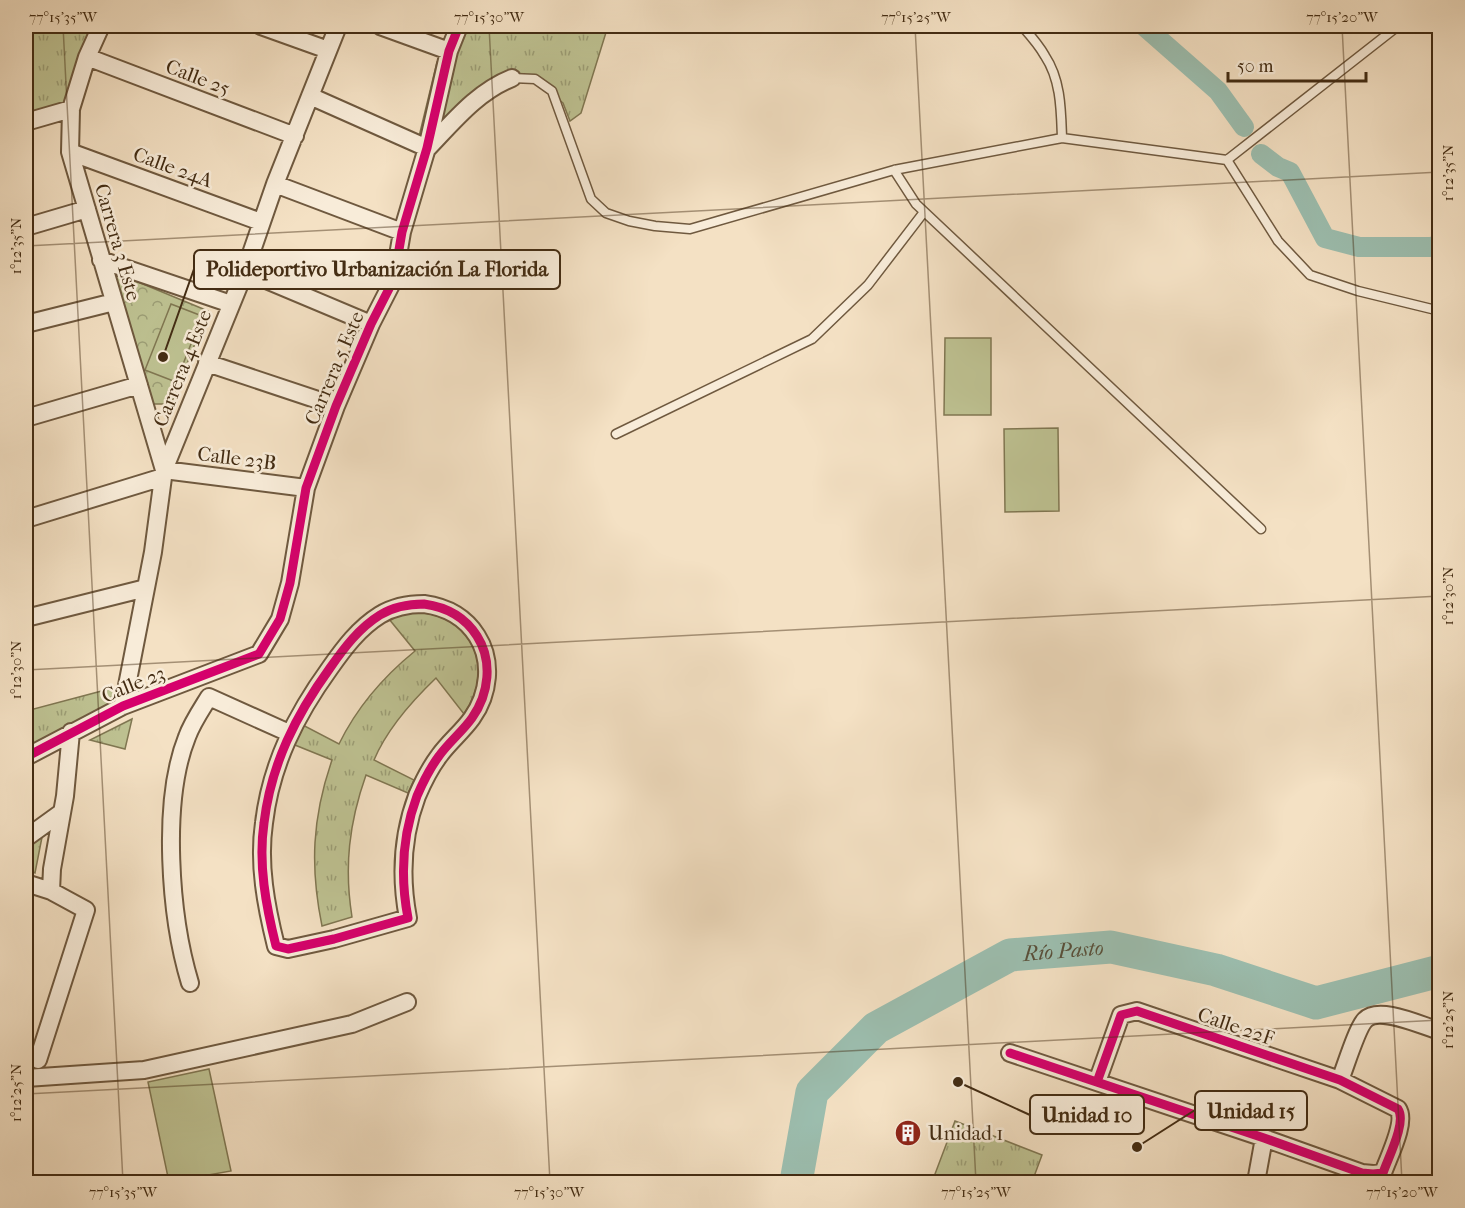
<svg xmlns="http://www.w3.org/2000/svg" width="1465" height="1208" font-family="'IM FELL French Canon',serif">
	<defs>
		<pattern id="grass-tufts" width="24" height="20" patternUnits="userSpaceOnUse" patternTransform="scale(1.5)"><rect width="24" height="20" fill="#bec292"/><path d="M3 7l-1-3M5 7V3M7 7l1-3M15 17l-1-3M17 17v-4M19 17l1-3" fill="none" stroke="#9c9e76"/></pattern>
		<pattern id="park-crowns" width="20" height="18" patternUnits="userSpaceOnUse" patternTransform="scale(1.5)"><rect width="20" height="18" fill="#bec292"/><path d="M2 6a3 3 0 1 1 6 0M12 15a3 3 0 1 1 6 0" fill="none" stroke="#9c9e76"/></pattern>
	</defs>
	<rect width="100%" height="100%" fill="#f4e1c4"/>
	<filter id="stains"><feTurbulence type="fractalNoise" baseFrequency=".00333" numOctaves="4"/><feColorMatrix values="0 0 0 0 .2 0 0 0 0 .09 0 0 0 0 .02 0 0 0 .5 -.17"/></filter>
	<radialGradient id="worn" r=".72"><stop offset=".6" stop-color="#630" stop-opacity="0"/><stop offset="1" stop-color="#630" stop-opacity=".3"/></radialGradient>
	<path fill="url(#grass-tufts)" stroke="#807752" stroke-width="1.5" d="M26,26H93L57,121L26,129Z
		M466,26H608L581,113L570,121L563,103L534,81L504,75L416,149L437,62L456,49Z
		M409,612C468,610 498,665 464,714L436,678C412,701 387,729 374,760L414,780L408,793L366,775C349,823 344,867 352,917L322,926C310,867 312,818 332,760L290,743L299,723L339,744C357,707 383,677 415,651L389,619Z
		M113,688L116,704L26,754V711Z
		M132,719L125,749L90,740Z
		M43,832L35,873L26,869V843Z
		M955,1121L1042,1155L1032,1182H932Z"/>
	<path fill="url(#park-crowns)" stroke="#807752" stroke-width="1.5" d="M114,272L208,311L171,404H151Z"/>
	<path fill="#bec292" stroke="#807752" stroke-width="1.5" d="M171,304L202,316L176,382L145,370Z
		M945,338H991V415H944Z
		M1058,428L1059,511L1005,512L1004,429Z
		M209,1069L231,1171L169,1182L148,1082Z"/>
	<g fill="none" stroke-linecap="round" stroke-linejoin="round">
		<path stroke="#9cbeaf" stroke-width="20" d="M1144,26L1218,91L1244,127
			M1261,154L1278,167L1290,172L1325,238L1359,247H1430L1440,245"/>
		<path stroke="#9cbeaf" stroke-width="33" id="s1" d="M796,1182L812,1092L876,1028L1010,955L1111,947L1216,970L1316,1003L1440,971"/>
		<defs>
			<path id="lane" d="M1022,26C1030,35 1039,45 1045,56C1061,80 1061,110 1062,138
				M512,78L535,79L552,91L591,199L606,213L629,221L655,226L690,229L894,170L1062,138L1227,160L1398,26
				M1227,160L1278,241L1310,275L1358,291L1440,311
				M894,170L916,204L1261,529
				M616,434L812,339L868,285L924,212"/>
			<path id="street" d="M101,26L87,57L71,109L70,152L164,470L306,488
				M261,26L328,50
				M380,26L449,51
				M87,57L295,136
				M310,96L427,148
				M26,122L71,109
				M428,148C454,121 477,92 512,78
				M70,152L261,222
				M275,184L402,232
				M26,227L87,209
				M101,260L231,304
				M245,271L371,324
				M26,324L114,302
				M207,363L336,406
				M26,418L139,385
				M26,519L163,477
				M424,604C446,607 465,617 477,636C493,661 489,694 472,718C462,732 449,742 439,756C430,768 423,782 417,796C402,836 400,876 408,918L334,939L288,949L276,946C266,906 258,864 264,823C271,764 296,715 330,668C344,648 359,628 380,615C393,607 408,604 424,604Z
				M26,618L146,588
				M123,706L153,552L164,470L245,271L275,184L338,26
				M26,757L123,706L259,654L280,619L290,583L306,488L336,406L371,324L394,279L402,232L427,148L449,51L459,26
				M26,838L62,812
				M26,883L51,891L86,910L38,1060
				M51,891L52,869L65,796L71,732
				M190,983C170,917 161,802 187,737C192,723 201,710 209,697L289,733
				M1010,1053L1264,1138L1362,1173L1373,1174L1383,1173C1388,1158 1407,1122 1398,1109L1340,1080L1137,1011L1121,1015L1097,1082
				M26,1078L144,1070L352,1024L407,1002
				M1340,1080C1345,1068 1357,1028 1365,1020C1379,1005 1422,1026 1440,1031
				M1256,1182L1264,1138"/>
		</defs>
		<use href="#lane" stroke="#6f593f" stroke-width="11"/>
		<use href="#street" stroke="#6f593f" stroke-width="20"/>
		<use href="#lane" stroke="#f8ecd9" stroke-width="8"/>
		<use href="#street" stroke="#f8ecd9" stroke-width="16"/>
		<defs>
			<path id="cycleway" d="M424,604C446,607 465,617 477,636C493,661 489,694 472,718C462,732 449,742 439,756C430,768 423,782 417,796C402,836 400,876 408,918L334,939L288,949L276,946C266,906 258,864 264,823C271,764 296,715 330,668C344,648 359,628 380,615C393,607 408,604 424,604Z
				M26,757L123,706L259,654L280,619L290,583L306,488L336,406L371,324L394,279L402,232L427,148L449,51L459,26
				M1010,1053L1264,1138L1362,1173L1373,1174L1383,1173C1388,1158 1407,1122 1398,1109L1340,1080L1137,1011L1121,1015L1097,1082"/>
		</defs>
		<use href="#cycleway" stroke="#f8ecd9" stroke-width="13"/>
		<use href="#cycleway" stroke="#d6006c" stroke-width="9"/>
	</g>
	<path fill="none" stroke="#432c13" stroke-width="1.5" stroke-opacity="0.45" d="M63,26L123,1182M489,26L550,1182M915,26L976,1182M1342,26L1402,1182M26,246L1440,172M26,670L1440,596M26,1094L1440,1020"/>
	<defs>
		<symbol id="building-disc" viewBox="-11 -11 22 22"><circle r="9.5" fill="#8f2418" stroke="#f8ecd9"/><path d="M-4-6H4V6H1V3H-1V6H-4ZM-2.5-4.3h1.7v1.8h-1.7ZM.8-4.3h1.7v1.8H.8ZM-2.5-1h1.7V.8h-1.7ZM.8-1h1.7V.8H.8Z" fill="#fff"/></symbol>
	</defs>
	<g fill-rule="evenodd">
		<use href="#building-disc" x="893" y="1118" width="30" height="30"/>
	</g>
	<g text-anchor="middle" stroke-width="5" stroke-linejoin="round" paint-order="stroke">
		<g font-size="20" fill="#432c13" stroke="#f8ecd9">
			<text transform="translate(198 77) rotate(21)" y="7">Calle 25</text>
			<text transform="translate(173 167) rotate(20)" y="7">Calle 24A</text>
			<text transform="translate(118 242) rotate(74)" y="7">Carrera 3 Este</text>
			<text transform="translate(182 368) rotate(-68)" y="7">Carrera 4 Este</text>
			<text transform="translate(334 368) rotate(-67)" y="7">Carrera 5 Este</text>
			<text transform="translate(237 458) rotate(7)" y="7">Calle 23B</text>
			<text transform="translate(133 684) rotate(-22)" y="7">Calle 23</text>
			<text transform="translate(1236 1026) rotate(19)" y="7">Calle 22F</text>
		</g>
		<g font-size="20" fill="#432c13" stroke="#f8ecd9" text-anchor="start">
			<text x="928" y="1140">Unidad 1</text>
		</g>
		<g font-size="21" font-style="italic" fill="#59503a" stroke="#f8ecd9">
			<text dy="7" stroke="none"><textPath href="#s1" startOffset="388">Río Pasto</textPath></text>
		</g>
	</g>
	<path fill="none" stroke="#432c13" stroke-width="2" d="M163 357L194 269M1137 1147L1195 1110M958 1082L1030 1115"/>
	<g fill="#432c13" stroke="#f8ecd9" stroke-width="2">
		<circle cx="163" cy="357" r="6"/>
		<circle cx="1137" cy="1147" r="6"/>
		<circle cx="958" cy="1082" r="6"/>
	</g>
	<g fill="#f8ecd9" stroke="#432c13" stroke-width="2">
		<rect x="194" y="250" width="366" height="39" rx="6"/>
		<rect x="1195" y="1091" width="112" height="39" rx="6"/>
		<rect x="1030" y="1095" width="114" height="39" rx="6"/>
	</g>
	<g font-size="21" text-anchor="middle" font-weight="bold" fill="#432c13">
		<text x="377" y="276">Polideportivo Urbanización La Florida</text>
		<text x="1251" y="1118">Unidad 15</text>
		<text x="1087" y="1122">Unidad 10</text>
	</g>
	<rect width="1465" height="1208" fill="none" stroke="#f4e1c4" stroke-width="66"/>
	<path d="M1228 72v9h138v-9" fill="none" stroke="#432c13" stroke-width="3"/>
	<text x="1237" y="72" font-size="18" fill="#432c13" stroke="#f8ecd9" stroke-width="4.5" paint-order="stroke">50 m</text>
	<rect x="33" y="33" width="1399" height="1142" fill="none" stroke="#432c13" stroke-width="2"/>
	<g font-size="15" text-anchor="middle" fill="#432c13">
		<text x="63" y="22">77°15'35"W</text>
		<text x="489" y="22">77°15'30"W</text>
		<text x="916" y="22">77°15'25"W</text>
		<text x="1342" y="22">77°15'20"W</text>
		<text transform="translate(1448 173) rotate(-90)" y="5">1°12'35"N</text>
		<text transform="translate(16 246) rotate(-90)" y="5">1°12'35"N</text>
		<text transform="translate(1448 596) rotate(-90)" y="5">1°12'30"N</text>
		<text transform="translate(16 670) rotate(-90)" y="5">1°12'30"N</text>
		<text transform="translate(1448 1020) rotate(-90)" y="5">1°12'25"N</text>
		<text transform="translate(16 1093) rotate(-90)" y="5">1°12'25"N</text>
		<text x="123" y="1197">77°15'35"W</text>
		<text x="549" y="1197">77°15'30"W</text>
		<text x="976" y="1197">77°15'25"W</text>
		<text x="1402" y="1197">77°15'20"W</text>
	</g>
	<rect width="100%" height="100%" filter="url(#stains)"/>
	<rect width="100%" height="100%" fill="url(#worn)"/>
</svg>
